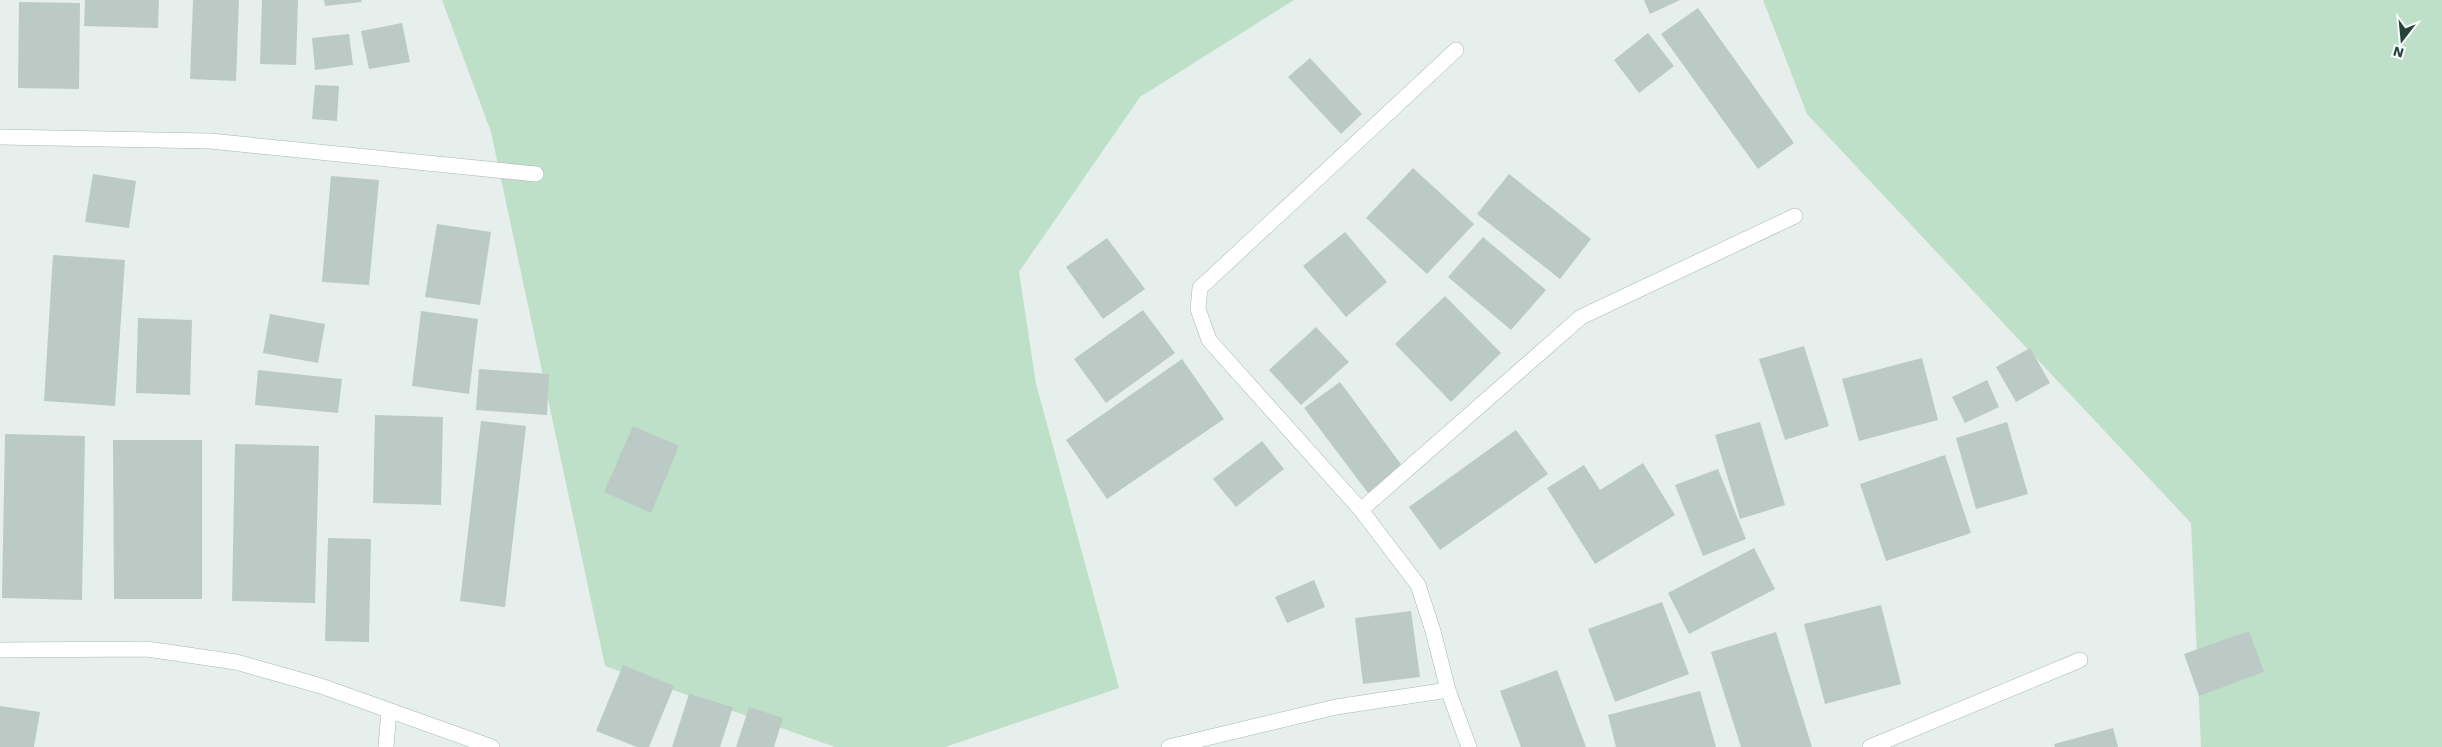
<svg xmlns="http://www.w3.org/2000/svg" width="2442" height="747" font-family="'Work Sans',sans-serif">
	<rect width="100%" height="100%" fill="#e6efeb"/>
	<path fill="#bfe0c8" d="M442,0H1294L1140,97L1019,272L1036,384L1119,688L945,747H835L605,666L491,132Z
		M1763,0H2442V747H2201L2191,523L1807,114Z"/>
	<path fill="#bbcac4" d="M85,0H159L158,28L84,26Z
		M193,0H239L236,81L190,79Z
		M262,0H298L296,65L260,64Z
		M324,0H361L362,2L325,6Z
		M1644,0H1680L1650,14Z
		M19,2L80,3L79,89L18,88Z
		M1698,8L1794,143L1758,169L1661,34Z
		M402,23L410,62L369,69L361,31Z
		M1648,33L1674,66L1639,93L1614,60Z
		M349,34L353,65L315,70L312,38Z
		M1310,58L1362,114L1341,134L1288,77Z
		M315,85L339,86L337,121L312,119Z
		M1413,168L1474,224L1427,274L1366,218Z
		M93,174L136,181L129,228L85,222Z
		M1509,174L1591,239L1560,279L1477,214Z
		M331,176L379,180L369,285L322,282Z
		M437,224L491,232L480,305L425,297Z
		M1345,232L1387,282L1346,317L1303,266Z
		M1483,237L1546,290L1511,330L1448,277Z
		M1107,238L1145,289L1103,319L1066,267Z
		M53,255L125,260L115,406L44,401Z
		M1445,296L1501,353L1451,402L1395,344Z
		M1143,310L1175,353L1106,403L1074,359Z
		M421,311L478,319L469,394L412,386Z
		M270,314L325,324L318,363L263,353Z
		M138,318L192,320L190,395L136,393Z
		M1316,327L1349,362L1301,405L1269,370Z
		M1804,346L1829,426L1785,440L1759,359Z
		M2030,348L2050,383L2016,402L1996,367Z
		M1922,358L1938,420L1859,441L1842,379Z
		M1182,359L1224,419L1107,499L1066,440Z
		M479,369L549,374L547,415L476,410Z
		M258,370L342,379L338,413L255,405Z
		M1987,380L1999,407L1965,423L1952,397Z
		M1340,382L1403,467L1368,493L1304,408Z
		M375,415L443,417L441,505L373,503Z
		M481,421L526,426L505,607L460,601Z
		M1760,422L1785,505L1740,519L1715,435Z
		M2007,422L2028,494L1976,509L1956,438Z
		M633,426L679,446L651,513L604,492Z
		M1516,430L1548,474L1440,550L1409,507Z
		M5,434L85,436L82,600L2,598Z
		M113,440H202V599H114Z
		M1262,441L1284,469L1236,507L1213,479Z
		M235,444L319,446L315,603L232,601Z
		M1945,455L1971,533L1886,561L1860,484Z
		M1643,463L1675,515L1595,564L1547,488L1584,465L1600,490Z
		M1718,469L1746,539L1703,556L1675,485Z
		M328,538L371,539L369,642L325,641Z
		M1754,548L1775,589L1689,634L1668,593Z
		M1314,580L1325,607L1287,623L1275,597Z
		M1662,602L1689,674L1615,702L1588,629Z
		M1881,605L1901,684L1825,704L1804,624Z
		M1411,611L1420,677L1363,684L1355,618Z
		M2249,631L2264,672L2199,696L2184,654Z
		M1776,632L1812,747H1741L1711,652Z
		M623,665L674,686L649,747H637L596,731Z
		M1557,670L1586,747H1521L1500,691Z
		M1700,691L1716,747H1616L1608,715Z
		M689,694L733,707L720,747H672Z
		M0,706L40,712L34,747H0Z
		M749,707L783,718L774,747H736Z
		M2113,728L2118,747H2055L2054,744Z"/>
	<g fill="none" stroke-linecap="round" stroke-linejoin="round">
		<defs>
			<path id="minor" d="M1456,50L1200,288L1198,309L1209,340L1361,510L1418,585L1433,631L1448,690L1469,747
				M0,137L210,141L536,174
				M1361,510L1581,317L1795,216
				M0,650L147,649L236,662L321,686L492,747
				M386,747L389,711
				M1169,747L1336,707L1448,690
				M1870,747L2080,660"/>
		</defs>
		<use href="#minor" stroke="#a8b8b2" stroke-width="16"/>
		<use href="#minor" stroke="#fff" stroke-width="15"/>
	</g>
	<g transform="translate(2402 40) rotate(196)" stroke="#f7fbf9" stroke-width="4" paint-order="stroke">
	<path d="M0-4L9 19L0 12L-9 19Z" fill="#24423a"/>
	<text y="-8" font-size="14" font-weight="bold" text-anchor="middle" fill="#24423a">N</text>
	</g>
</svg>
